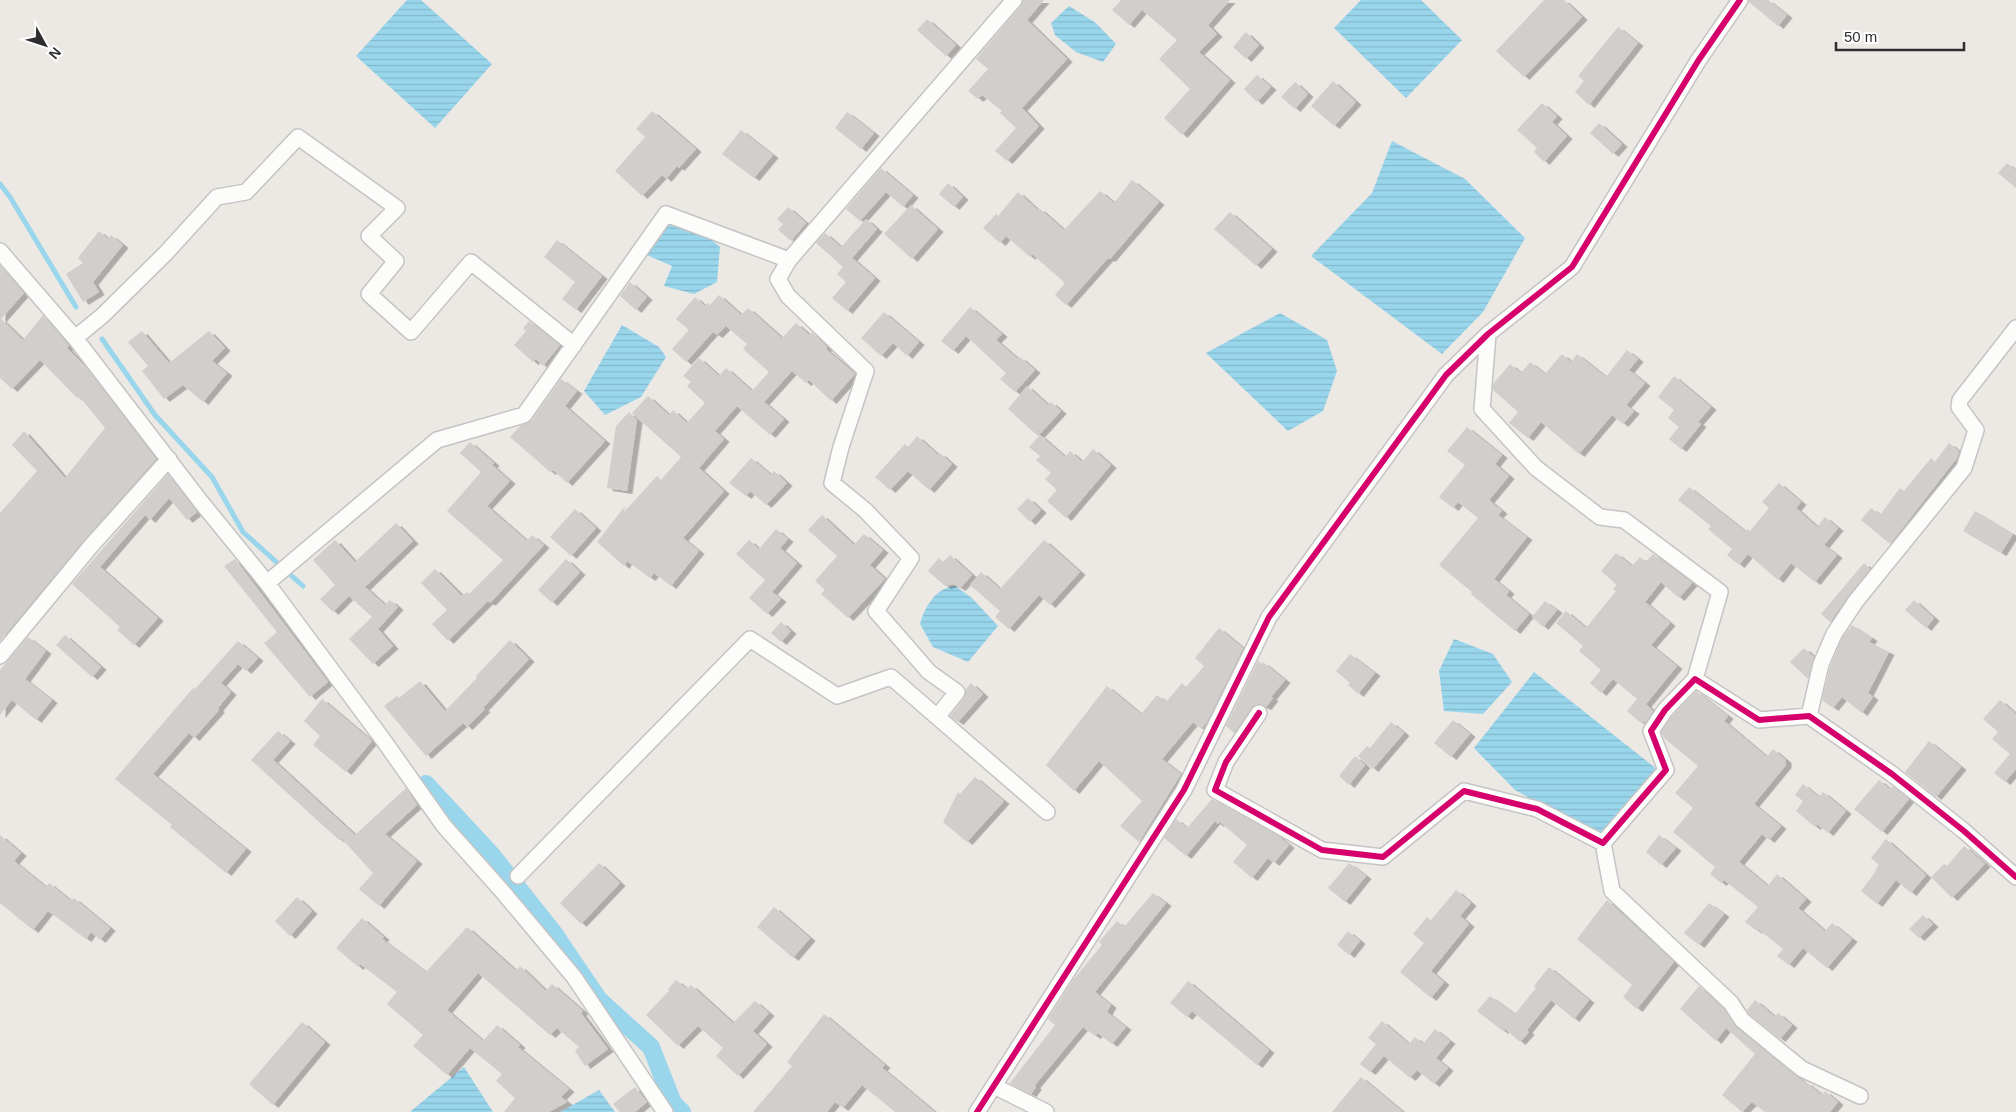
<svg xmlns="http://www.w3.org/2000/svg" width="2016" height="1112" font-family="Helvetica,sans-serif">
	<defs>
		<pattern id="water-rules" width="6" height="5" patternUnits="userSpaceOnUse" patternTransform="scale(1.25)"><rect width="6" height="5" fill="#99d6ec"/><path d="M0 2.5h6" fill="none" stroke="#84b8cb"/></pattern>
		<filter id="shadow"><feDropShadow dx="5.5" dy="3" stdDeviation="0" flood-color="#0004"/></filter>
	</defs>
	<rect width="100%" height="100%" fill="#ece8e4"/>
	<path fill="url(#water-rules)" d="M407,0H421L492,64L435,128L356,56Z
		M1361,0H1421L1462,40L1406,98L1334,28Z
		M1069,6L1096,23L1116,44L1103,62L1076,52L1055,35L1051,23Z
		M1392,141L1465,179L1525,238L1483,312L1442,354L1311,256L1372,193Z
		M670,223L711,239L720,247L717,282L694,294L664,286L672,266L642,253L656,233Z
		M1280,313L1327,340L1337,371L1323,411L1288,431L1206,353Z
		M622,325L659,347L666,357L641,397L605,415L584,391Z
		M955,586L972,598L998,626L968,662L933,647L920,624C925,607 935,588 955,586Z
		M1454,639L1493,654L1512,682L1483,714L1444,711L1439,671Z
		M1534,672L1658,770L1598,836L1515,790L1474,748Z
		M464,1067L493,1112H411V1111Z
		M599,1090L615,1112H560Z"/>
	<g fill="none" stroke-linecap="round" stroke-linejoin="round">
		<path stroke="#99d6ec" stroke-width="5" d="M0,184L10,197L76,307
			M102,339L155,415L212,477L243,532L303,586"/>
		<path stroke="#99d6ec" stroke-width="18" d="M426,784L491,854L553,932L599,1000L651,1047L673,1103L682,1112"/>
	</g>
	<path fill="#d1cecb" filter="url(#shadow)" d="M1023,0H1044L1027,20L1067,59L1022,108L1039,126L1007,161L995,151L1016,128L1000,113L1002,111L982,95L978,99L968,91L988,69L976,59L1021,6Z
		M1121,0H1230L1208,25L1217,34L1199,52L1230,80L1182,135L1164,118L1190,89L1159,59L1177,40L1142,10L1129,25L1112,10Z
		M1544,0H1564L1582,17L1524,77L1496,51Z
		M1749,0H1768L1787,15L1778,26L1749,2Z
		M927,19L956,45L946,56L917,30Z
		M1618,27L1638,43L1589,105L1575,92L1584,81L1578,76Z
		M1246,32L1259,45L1246,59L1233,47Z
		M1257,75L1271,87L1257,102L1244,89Z
		M1333,81L1356,102L1334,126L1311,106Z
		M1295,82L1308,94L1295,109L1281,97Z
		M1542,103L1557,116L1552,122L1567,136L1544,162L1534,152L1537,148L1517,130Z
		M652,111L696,149L679,168L677,166L666,179L662,175L642,196L615,171L645,137L636,129Z
		M847,112L874,133L861,149L835,128Z
		M1599,123L1622,144L1613,154L1590,133Z
		M741,130L773,155L754,178L722,154Z
		M2007,163L2016,170V188L1998,173Z
		M881,168L913,195L903,207L886,192L860,221L846,209Z
		M1132,180L1159,202L1110,259L1108,258L1066,305L1055,295L1065,283L1032,254L1030,257L1006,236L1000,243L983,228L996,214L998,216L1018,192L1038,210L1039,208L1064,230L1100,191L1114,203Z
		M948,183L963,197L954,207L939,194Z
		M911,205L938,229L912,259L884,234Z
		M788,207L806,223L791,241L778,230L783,224L777,219Z
		M1230,212L1272,249L1256,266L1214,229Z
		M866,219L877,229L852,258L875,278L847,311L832,298L846,282L837,274L843,267L816,243L825,233L841,247Z
		M99,231L108,239L111,235L123,245L93,282L99,292L83,302L66,274L83,263L78,258Z
		M557,240L602,276L576,310L562,299L575,282L544,257Z
		M0,265L24,293L1,319L23,340L43,315L64,340L69,346L67,348L86,367L156,459L84,540L0,641V513L37,471L12,445L24,431L65,478L105,428L79,396L77,398L40,360L12,389L0,378Z
		M630,282L647,297L636,310L620,296Z
		M719,295L741,315L748,308L782,338L796,323L809,335L812,332L827,347L826,349L855,374L831,401L809,380L806,383L792,371L764,402L784,419L770,435L737,406L715,431L724,439L699,468L724,491L683,538L699,551L671,586L654,573L650,578L627,561L624,566L597,542L625,506L624,512L657,476L661,480L681,457L632,413L648,396L669,415L673,410L687,423L705,403L687,386L691,382L683,376L699,358L719,376L726,368L752,391L769,372L743,349L747,344L726,326L717,335L713,332L686,362L672,349L689,330L676,319L695,297L705,306L708,303L710,305Z
		M970,307L1002,334L996,340L1018,359L1020,357L1035,370L1015,392L1000,379L1006,373L966,336L953,351L941,341Z
		M884,312L919,342L907,356L893,343L881,356L861,338Z
		M529,321L560,345L543,366L536,359L533,362L514,345L526,331L523,328Z
		M142,331L169,363L209,331L225,348L212,361L227,373L203,402L183,385L164,399L142,371L148,366L128,342Z
		M1627,350L1638,359L1629,370L1645,383L1626,405L1634,411L1623,424L1612,415L1579,454L1541,422L1528,438L1509,423L1518,412L1493,390V384L1510,364L1521,373L1530,362L1545,374L1562,354L1571,362L1577,354L1606,377Z
		M1674,376L1711,407L1698,422L1701,424L1681,449L1669,439L1679,427L1668,418L1674,410L1658,397Z
		M561,379L577,391L565,406L605,441L567,483L553,470L550,472L510,437L520,426L532,420Z
		M1027,386L1048,405L1051,402L1061,411L1038,436L1008,409Z
		M629,412L637,420L627,491L607,488L616,426Z
		M1467,427L1502,455L1495,464L1509,476L1489,500L1502,511L1498,515L1527,537L1494,579L1509,591L1506,595L1529,614L1515,631L1471,594L1472,592L1439,565L1478,518L1458,502L1453,508L1439,497L1465,465L1447,451Z
		M1040,435L1065,457L1070,451L1082,462L1093,449L1111,465L1066,518L1047,501L1057,490L1045,479L1051,473L1036,460L1040,456L1029,447Z
		M917,436L938,455L940,453L952,464L929,490L908,471L890,490L875,477L905,444L908,447Z
		M470,442L494,463L492,465L510,481L487,506L527,541L532,535L544,545L490,603L488,601L448,641L432,624L447,610L421,583L435,569L462,596L467,592L469,594L503,560L447,511L481,472L460,453Z
		M1949,443L1959,451L1957,458L1890,544L1861,520L1871,508L1880,515L1900,488L1904,491L1931,458L1935,462Z
		M751,458L771,475L774,471L787,483L766,505L750,491L746,496L729,483Z
		M168,474L197,512L187,520L169,498L150,520L145,515L100,567L158,618L134,645L117,630L120,627L72,584Z
		M1779,483L1801,502L1796,508L1817,527L1825,517L1838,528L1824,545L1837,555L1815,582L1791,563L1778,580L1748,554L1739,565L1727,555L1732,549L1708,529L1711,526L1678,500L1689,487L1746,532L1748,529L1750,531L1769,508L1762,502Z
		M1028,498L1041,510L1030,522L1017,509Z
		M575,509L596,528L571,556L550,537Z
		M1975,511L2013,534L2001,553L1963,531Z
		M822,515L854,545L864,534L883,550L870,565L885,579L848,618L821,594L825,590L815,581L837,556L808,530Z
		M396,523L413,541L365,587L385,605L390,600L398,607L378,629L393,646L373,664L349,639L372,617L349,596L333,612L320,599L335,585L313,560L335,540L355,562Z
		M776,529L788,539L780,548L797,563L772,592L781,599L767,614L749,598L765,580L736,554L749,540L759,549Z
		M1044,540L1080,572L1050,605L1039,595L1009,629L995,617L1000,611L970,585L981,572L1000,589Z
		M1616,553L1632,566L1640,557L1646,562L1653,554L1692,583L1679,598L1661,582L1645,602L1670,623L1651,645L1677,666L1646,704L1653,711L1645,723L1643,721L1641,723L1627,711L1637,699L1613,679L1601,693L1590,683L1601,670L1579,651L1583,646L1556,623L1566,611L1586,628L1616,591L1613,589L1617,585L1601,571Z
		M950,555L972,575L960,588L954,584L945,586L928,571L939,558L943,562Z
		M235,559L328,682L310,697L264,643L277,632L224,566Z
		M566,559L580,572L552,603L538,590Z
		M1864,563L1870,569L1849,595L1830,622L1821,614Z
		M1914,600L1934,618L1926,628L1905,610Z
		M1545,601L1557,610L1543,627L1532,617Z
		M781,622L791,631L781,642L771,633Z
		M1852,625L1872,638L1869,642L1889,652L1868,693L1873,697L1862,713L1842,697L1833,708L1822,700L1830,667L1842,638Z
		M1219,628L1243,648L1207,722L1201,729L1193,722L1162,759L1181,774L1139,842L1120,826L1142,801L1099,761L1074,791L1046,765L1107,686L1141,714L1157,695L1166,702L1182,683L1186,687L1204,666L1195,658Z
		M65,635L101,667L92,677L56,645Z
		M28,637L46,651L25,679L52,700L36,720L12,700L0,715V670Z
		M510,640L529,659L483,708L485,709L467,727L463,723L426,756L384,706L397,696L399,698L420,681L445,711L477,678L476,676Z
		M238,641L258,658L246,671L238,664L221,683L231,692L218,708L219,710L194,738L189,733L153,774L246,849L226,873L170,827L172,825L115,779L194,687L195,689Z
		M1804,648L1814,657L1808,679L1790,662Z
		M1350,654L1375,673L1358,694L1348,685L1350,683L1336,671Z
		M1258,661L1262,664L1263,662L1285,680L1271,697L1273,698L1266,707L1259,704L1252,707L1234,733L1226,726Z
		M971,683L983,694L958,722L950,716L964,698L966,689Z
		M1696,691L1728,716L1724,721L1767,757L1773,749L1786,760V765L1754,804L1781,826L1769,840L1762,834L1739,862L1768,886L1777,874L1806,899L1798,908L1825,931L1832,923L1852,939L1827,968L1803,948L1789,965L1777,956L1783,949L1758,929L1757,931L1745,922L1758,907L1724,880L1721,883L1710,874L1715,867L1673,832L1693,808L1675,793L1698,766L1664,738L1661,732L1672,716Z
		M322,699L372,741L346,772L313,745L320,736L304,721Z
		M2000,700L2016,714V769L2005,782L1994,773L2010,754L1992,739L1998,732L1983,719Z
		M1453,720L1470,734L1451,757L1434,743Z
		M1391,722L1404,733L1373,769L1358,756L1367,746L1370,748Z
		M278,731L290,741L273,760L355,835L406,788L417,805L385,834L417,861L379,906L359,889L373,873L341,838L339,840L251,760Z
		M1929,741L1961,767L1936,797L1905,772Z
		M1355,756L1365,765L1349,785L1339,776Z
		M975,777L1004,801L967,842L943,822L958,792L960,794Z
		M1879,780L1890,789L1893,786L1909,799L1882,832L1854,809Z
		M1803,784L1819,797L1823,792L1846,811L1828,833L1817,824L1815,827L1796,811L1803,801L1795,795Z
		M1212,799L1277,835L1289,845L1274,863L1268,858L1252,878L1233,862L1247,845L1220,822L1218,824L1215,821L1186,856L1164,838L1176,819L1187,828Z
		M0,835L21,853L14,861L46,887L49,883L71,901L74,898L110,928L100,940L91,932L86,939L48,911L33,930L0,903Z
		M1659,835L1676,848L1661,865L1646,852Z
		M1886,839L1926,875L1911,893L1896,880L1877,904L1861,891L1876,871L1875,870L1879,865L1871,858Z
		M1964,846L1985,864L1952,898L1931,877L1944,864L1947,866Z
		M599,863L620,883L581,924L560,903Z
		M1349,863L1366,876L1345,902L1328,888Z
		M1456,890L1471,903L1460,916L1469,924L1431,971L1444,982L1431,998L1400,972L1424,943L1413,934L1427,917L1431,920Z
		M1153,893L1166,903L1095,992L1111,1005L1107,1012L1126,1027L1112,1044L1098,1033L1095,1036L1083,1027L1035,1085L1036,1087L1031,1094L1012,1085L1010,1083L1055,1025L1048,1019L1073,980L1102,945L1099,942L1117,921L1124,927Z
		M297,897L312,911L290,936L275,921Z
		M1607,900L1674,962L1637,1009L1623,997L1632,985L1577,939Z
		M1709,903L1724,914L1699,945L1684,933Z
		M774,907L810,938L793,958L757,927Z
		M1923,915L1933,924L1919,938L1909,929Z
		M362,918L384,937L382,939L426,972L467,927L516,971L520,966L546,991L552,984L583,1011L581,1013L608,1049L585,1066L575,1051L579,1047L557,1028L550,1035L478,973L447,1010L483,1041L497,1025L520,1045L518,1047L569,1089L561,1097L567,1102L549,1112H504L515,1098L496,1081L502,1074L470,1048L447,1075L413,1046L423,1035L387,1004L397,992L360,964L358,967L336,948Z
		M1348,931L1360,941L1349,955L1337,945Z
		M1549,967L1589,1000L1574,1019L1551,1000L1527,1030L1529,1032L1520,1042L1505,1029L1503,1031L1477,1011L1490,996L1515,1014L1536,988L1534,986Z
		M676,980L687,989L691,985L733,1023L755,1001L769,1013L753,1031L767,1044L738,1076L716,1056L723,1048L698,1026L678,1046L646,1015L669,991L668,989Z
		M1188,981L1269,1050L1257,1065L1192,1011L1187,1017L1170,1003Z
		M1699,986L1724,1009L1736,1027L1805,1083L1806,1082L1822,1095L1825,1091L1838,1102L1830,1112H1765L1752,1102L1742,1112L1722,1095L1755,1054L1726,1028L1716,1041L1680,1009Z
		M1755,1000L1775,1017L1778,1013L1792,1025L1780,1039L1749,1014L1747,1010Z
		M824,1014L885,1065L882,1068L935,1112H895L862,1085L843,1108L835,1102L827,1112H753L792,1066L787,1062Z
		M1382,1021L1409,1044L1415,1037L1423,1044L1435,1029L1450,1041L1436,1058L1448,1068L1434,1084L1417,1070L1410,1078L1384,1056L1370,1072L1360,1064L1376,1044L1368,1038Z
		M302,1022L325,1042L273,1105L249,1084Z
		M1361,1077L1403,1112H1332Z
		M635,1087L647,1102L635,1112H620L613,1104Z"/>
	<g fill="none" stroke-linecap="round" stroke-linejoin="round">
		<defs>
			<path id="minor" d="M0,251L75,338L201,502L267,583L384,741L444,826L502,891L574,977L665,1112
				M789,260L778,279L788,296L866,371L841,447L832,483L865,510L911,558L876,611L929,672L957,692L937,717
				M1488,334L1482,409L1536,468L1600,517L1624,520L1720,592L1695,679
				M75,338L102,316L165,254L217,197L246,192L298,137L397,208L369,236L396,261L369,294L411,332L471,262L574,345
				M267,583L437,440L524,415L666,214L789,260L1014,0
				M0,656L91,546L169,459
				M1259,713L1226,762L1215,790L1322,850L1383,857L1464,791L1537,809L1603,843L1666,770L1651,731L1665,710L1695,679L1759,720L1809,716L1892,774L1964,831L2016,877
				M1809,716L1821,664L1834,634L1856,601L1964,468L1976,430L1959,407L1960,400L2016,328
				M1603,843L1612,891L1731,1003L1742,1020L1802,1069L1860,1096
				M518,876L750,639L837,696L891,677L1047,812
				M994,1086L1046,1112
				M977,1112L1184,790L1269,617L1446,375L1488,334L1572,267L1698,61L1740,0"/>
		</defs>
		<use href="#minor" stroke="#c5c4c5" stroke-width="18"/>
		<use href="#minor" stroke="#fcfcfb" stroke-width="15"/>
		<defs>
			<path id="cycleway" d="M1259,713L1226,762L1215,790L1322,850L1383,857L1464,791L1537,809L1603,843L1666,770L1651,731L1665,710L1695,679L1759,720L1809,716L1892,774L1964,831L2016,877
				M977,1112L1184,790L1269,617L1446,375L1488,334L1572,267L1698,61L1740,0"/>
		</defs>
		<use href="#cycleway" stroke="#fff" stroke-width="9"/>
		<use href="#cycleway" stroke="#d6006c" stroke-width="6"/>
	</g>
	<g transform="translate(45 45) rotate(130)" stroke="#ffffff" stroke-width="4" paint-order="stroke">
	<path d="M0-4L9 19L0 12L-9 19Z" fill="#2e2e2e"/>
	<text y="-8" font-size="14" font-weight="bold" text-anchor="middle" fill="#2e2e2e">N</text>
	</g>
	<path d="M1836 42v8h128v-8" fill="none" stroke="#2e2e2e" stroke-width="2.5"/>
	<text x="1844" y="42" font-size="15" fill="#2e2e2e" stroke="#ffffff" stroke-width="4" paint-order="stroke">50 m</text>
</svg>
